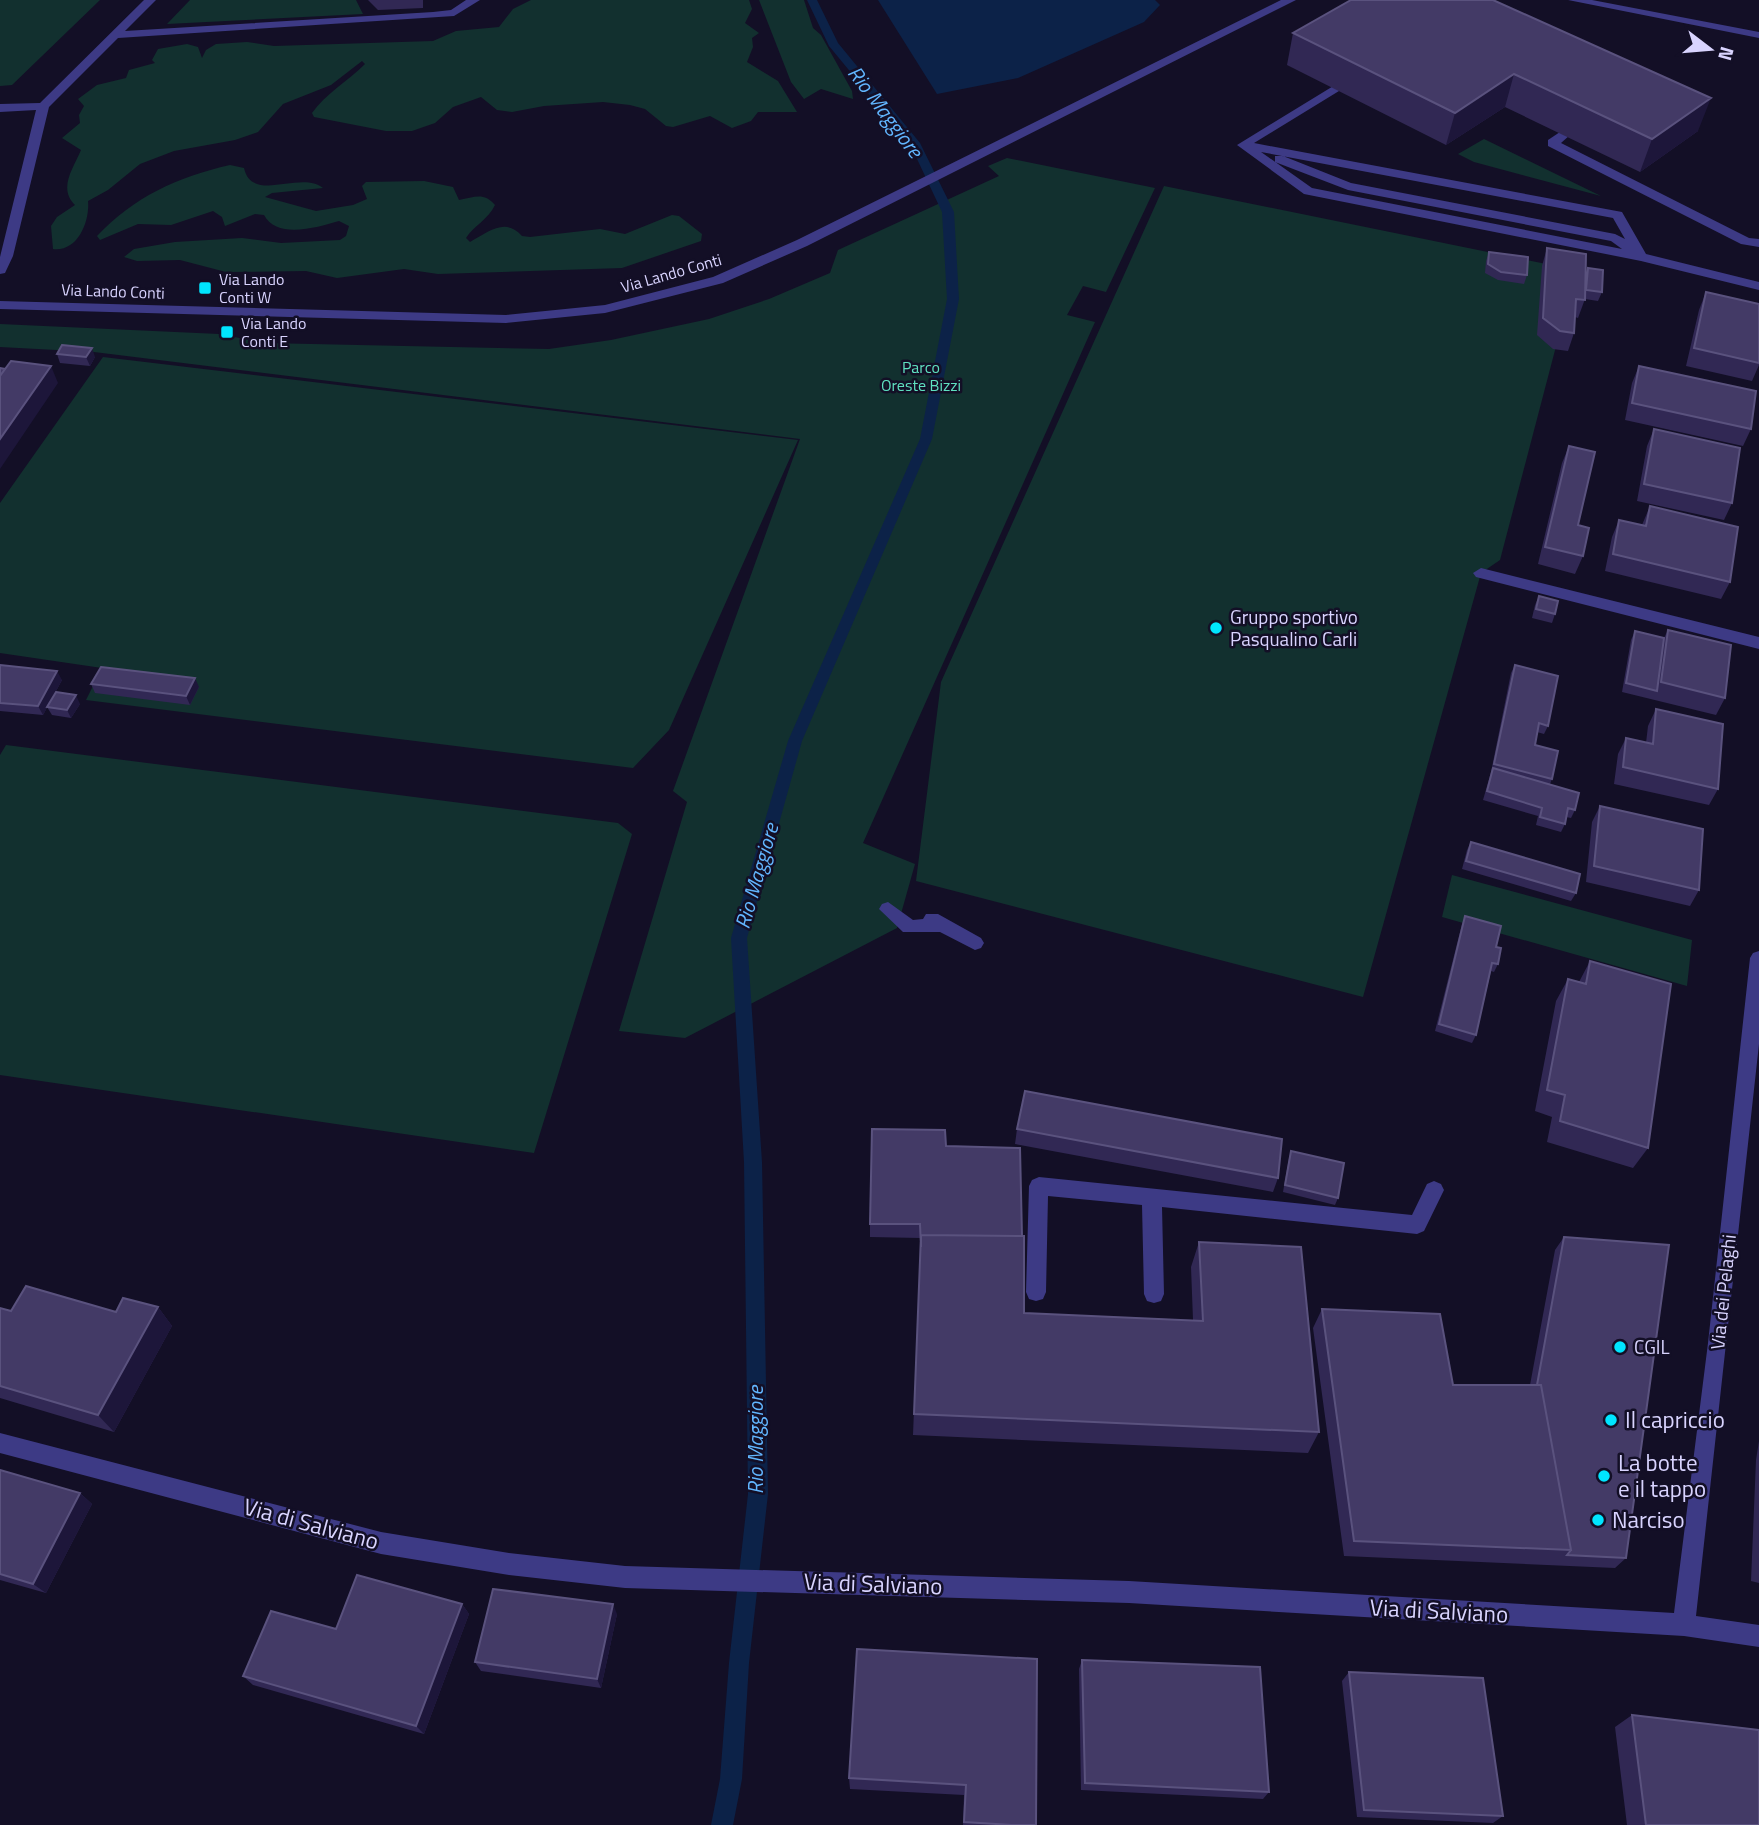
<svg xmlns="http://www.w3.org/2000/svg" width="1759" height="1825" font-family="'Titillium Web',sans-serif">
	<rect width="100%" height="100%" fill="#130f26"/>
	<path fill="#12302f" d="M0,0H100L12,85L0,86Z
		M190,0H356L363,14L167,24Z
		M531,0H749L752,9L745,23L759,33L752,38L753,47L747,62L778,81L797,112H758L751,121L732,128L710,116L673,127L666,126L645,109L630,105L603,102L544,106L512,112L497,110L481,97L453,107L435,123L412,131H386L314,117L312,113C325,94 348,81 365,64L362,61L331,85L283,104L258,132L235,140L174,151L140,164L108,190L88,201C90,221 78,252 53,249L51,226L57,217L75,205C58,188 73,169 81,150L62,138L80,123L79,115L84,106L78,99L97,85L126,78L129,70L155,63L152,60L158,49L187,44L198,47L202,58L206,50L216,44L247,42L274,46L433,41L456,31L499,27L513,9Z
		M759,0H804L813,28L821,35L852,91L853,99L821,89L804,99L791,82Z
		M1484,139L1601,196L1474,162L1458,154Z
		M1007,158L1155,188L1106,292L1083,286L1067,315L1095,322L863,843L915,864L897,928L685,1038L619,1031L687,802L673,791L800,439L94,352L0,347V324L219,334L265,343L549,349L611,340L709,319L769,299L830,273L838,250L999,176L988,166Z
		M230,165L244,168C252,204 301,170 323,188L272,193L265,197L316,211L353,205L367,199L362,186L366,182L424,181L453,187L459,200C475,197 484,192 495,205C488,220 473,226 466,238L470,242C489,232 505,217 522,236L530,237L600,229L625,234L672,215L679,216L702,234L701,241L622,268L438,274L404,269L337,278L306,271L226,272L180,260L137,261L124,257L134,249L175,242L242,238L281,243L340,240L346,236L349,226L339,221C318,227 277,240 264,215L255,214L225,226L222,217L213,211L171,225L138,224L100,240L97,236C134,197 177,177 230,165Z
		M1164,186L1576,270L1500,560L1481,573L1363,997L916,881L941,682Z
		M103,357L798,440L669,730L633,768L86,700L102,668L0,653V503Z
		M6,745L618,823L632,834L534,1153L0,1075V755Z
		M1452,875L1692,940L1687,986L1442,917Z"/>
	<path fill="#0c2248" d="M878,0H1155L1160,5L1144,22L1018,78L937,94Z"/>
	<g fill="none" stroke-linecap="round" stroke-linejoin="round">
		<path fill="#0c2248" fill-rule="evenodd" d="M807,0H817L838,43L920,143L954,212L959,299L932,439L802,741L747,938L762,1162L768,1494L749,1663L742,1779L733,1825H711L720,1779L729,1663L748,1494L744,1162L731,938L788,741L920,439L947,299L942,212L910,144L829,46Z"/>
		<path fill="#3d3a85" fill-rule="evenodd" d="M144,0H156L125,31L433,12L451,10L466,0H480L454,16L118,38L49,107L13,256L5,273L0,274V257L36,110L0,112V104L40,103Z
			M1281,0H1296L807,246L723,283L605,313L506,323L0,309V301L506,315L605,305L713,277L797,240Z
			M1568,0H1592L1759,32V38Z
			M1335,85L1339,87V91L1254,143L1622,212L1646,254L1759,282V290L1641,261L1304,194L1237,145ZM1261,152L1613,218L1625,239L1615,234L1351,183L1283,156H1275V162L1348,190L1611,241L1622,249L1312,188Z
			M1560,132L1570,135L1561,143L1749,238L1759,239V247L1741,244L1548,146V140Z
			M1481,568L1759,637V649L1476,577L1473,573Z
			M888,902L913,920L923,919L926,914H938L981,938L984,943L981,948L975,950L940,932H903L879,909L882,904Z
			M1759,951V1044L1696,1616L1759,1625V1647L1684,1636L1129,1603L625,1588L509,1575L381,1554L0,1453V1433L381,1532L509,1553L625,1566L1129,1581L1674,1613L1708,1343L1750,958L1753,953Z
			M1039,1177L1412,1215L1427,1184L1434,1181L1441,1184L1444,1190L1424,1231L1417,1234L1162,1207L1164,1294L1161,1301L1154,1303L1147,1301L1144,1294L1142,1205L1048,1196L1046,1292L1043,1299L1036,1301L1029,1299L1026,1292L1029,1186L1032,1180Z"/>
	</g>
	<path fill="#312854" d="M368,0H423V8L378,10Z
		M1351,0L1698,131L1640,172L1505,107L1446,145L1287,65L1293,33Z
		M1547,248L1586,274L1588,268L1602,292L1598,301L1585,299L1578,318L1575,317L1574,333L1568,351L1553,349L1537,335L1542,266Z
		M1489,252L1527,275L1524,284L1498,280L1485,273L1486,261Z
		M1706,292L1759,304V365L1752,381L1686,366L1699,310Z
		M57,354L95,357L90,366L60,363Z
		M1639,366L1751,429L1743,446L1625,420L1632,383Z
		M1654,429L1732,503L1724,520L1637,501L1647,446Z
		M1569,446L1583,556L1575,574L1538,564L1562,463Z
		M1650,506L1730,582L1721,599L1605,571L1612,537L1619,520L1642,525Z
		M1539,596L1555,614L1552,623L1532,618L1535,605Z
		M1668,630L1725,698L1716,715L1622,692L1631,640L1635,631L1664,638Z
		M1515,665L1548,726L1544,734L1537,732L1535,745L1552,779L1550,784L1575,810L1571,818L1566,817L1565,824L1561,832L1536,825L1538,816L1483,800L1491,772L1511,673Z
		M0,666L62,680L43,715L0,711Z
		M91,684L199,687L190,705L95,693Z
		M80,704L71,718L52,715L47,707Z
		M1656,709L1718,789L1709,805L1614,784L1618,754L1626,738L1646,743L1648,726Z
		M1600,806L1699,890L1690,906L1586,882L1592,822Z
		M1471,842L1576,893L1571,901L1462,869L1467,850Z
		M1465,916L1498,964L1494,972L1491,971L1476,1035L1472,1043L1435,1031L1462,924Z
		M1590,961L1648,1148L1633,1168L1547,1142L1552,1117L1535,1111L1556,1001L1568,979L1579,982Z
		M1017,1129L1278,1178L1273,1192L1015,1144Z
		M946,1146L1024,1313L1193,1320L1191,1267L1199,1242L1319,1432L1308,1453L913,1435L920,1260V1238L870,1237V1224Z
		M1291,1151L1338,1198L1335,1205L1283,1192L1289,1158Z
		M1564,1237L1626,1558L1615,1568L1344,1556L1313,1328L1322,1309L1453,1385H1530L1555,1250Z
		M158,1307L172,1326L114,1432L0,1398V1308L11,1311L116,1312Z
		M1759,1441V1583L1751,1581L1756,1460Z
		M0,1470L80,1493L92,1504L46,1593L0,1580Z
		M462,1604L469,1614L424,1734L253,1685L243,1676L336,1629Z
		M617,1614L601,1688L481,1671L475,1662Z
		M857,1649L1036,1825H963L964,1795L850,1789L849,1778Z
		M1082,1660L1269,1792L1263,1799L1081,1790L1079,1669Z
		M1349,1672L1503,1816L1493,1823L1357,1817L1342,1681Z
		M1632,1715L1759,1825H1627L1615,1727Z"/>
	<path fill="#1d163a" d="M1514,74L1505,107L1446,145L1455,113Z
		M1711,98L1698,131L1640,172L1652,139Z
		M92,348L95,357L90,366L86,357Z
		M51,366L58,383L0,469V439Z
		M57,671L62,680L43,715L38,706Z
		M195,678L199,687L190,705L186,696Z
		M76,695L80,704L71,718L67,710Z
		M158,1307L172,1326L114,1432L98,1415Z
		M80,1493L92,1504L46,1593L33,1584Z
		M462,1604L469,1614L424,1734L416,1726Z
		M613,1604L617,1614L601,1688L597,1679Z"/>
	<path fill="#433a66" stroke="#5a527e" stroke-width="2" d="M1351,0H1493L1711,98L1652,139L1514,74L1455,113L1293,33Z
		M1547,248L1586,254L1585,300L1576,299L1574,333L1560,331L1543,318Z
		M1489,252L1528,257L1527,275L1501,272L1488,264Z
		M1588,268L1603,270L1602,292L1586,290Z
		M1706,292L1759,304V363L1694,348Z
		M62,345L92,348L86,357L57,354Z
		M11,361L51,366L0,439V376Z
		M1639,366L1756,391L1751,429L1632,403Z
		M0,368L5,369L0,376Z
		M1654,429L1740,448L1732,503L1644,484Z
		M1569,446L1595,452L1578,525L1589,528L1583,556L1545,547Z
		M1650,506L1738,527L1730,582L1613,554L1619,520L1646,526Z
		M1539,596L1558,601L1555,614L1536,609Z
		M1668,630L1731,645L1725,698L1661,682Z
		M1635,631L1664,638L1657,691L1626,683Z
		M0,665L57,671L38,706L0,703Z
		M1515,665L1558,676L1548,726L1539,723L1535,745L1558,751L1552,779L1494,764Z
		M101,667L195,678L186,696L91,684Z
		M56,692L76,695L67,710L47,707Z
		M1656,709L1723,724L1718,789L1623,767L1626,738L1653,744Z
		M1493,768L1579,793L1575,810L1568,808L1565,824L1540,817L1542,808L1487,791Z
		M1600,806L1703,829L1699,890L1594,866Z
		M1471,842L1580,874L1576,893L1466,861Z
		M1465,916L1501,926L1496,947L1501,948L1498,964L1492,963L1476,1035L1439,1024Z
		M1590,961L1671,984L1648,1148L1560,1121L1565,1095L1547,1090L1568,979L1586,984Z
		M1025,1091L1282,1139L1278,1178L1017,1129Z
		M872,1129L945,1130L946,1146L1020,1148L1022,1236L921,1235V1247L920,1224H870Z
		M1291,1151L1344,1163L1338,1198L1285,1185Z
		M921,1235L1024,1236V1313L1203,1321L1199,1242L1301,1247L1319,1432L914,1414Z
		M1564,1237L1669,1245L1626,1558L1567,1555L1571,1550L1541,1385H1537Z
		M26,1286L116,1312L123,1298L158,1307L98,1415L0,1386V1308L11,1311Z
		M1322,1309L1440,1314L1453,1385H1541L1571,1550L1354,1541Z
		M0,1470L80,1493L33,1584L0,1574Z
		M357,1575L462,1604L416,1726L243,1676L271,1611L336,1629Z
		M493,1589L613,1604L597,1679L475,1662Z
		M857,1649L1037,1659L1036,1825H1012L964,1822L966,1785L849,1778Z
		M1082,1660L1260,1667L1269,1792L1085,1783Z
		M1349,1672L1483,1678L1503,1816L1364,1810Z
		M1632,1715L1759,1730V1825H1646Z"/>
	<g fill="#00e5ff" stroke="#130f26" stroke-width="2.5">
		<rect x="198" y="281" width="14" height="14" rx="3.5"/>
		<rect x="220" y="325" width="14" height="14" rx="3.5"/>
		<circle cx="1216" cy="628" r="7"/>
		<circle cx="1620" cy="1347" r="7"/>
		<circle cx="1611" cy="1420" r="7"/>
		<circle cx="1604" cy="1476" r="7"/>
		<circle cx="1598" cy="1520" r="7"/>
	</g>
	<g text-anchor="middle" stroke-width="5" stroke-linejoin="round" paint-order="stroke">
		<g font-size="16" fill="#d9d4ff" stroke="#130f26">
			<text transform="translate(671 273) rotate(-16)" y="6">Via Lando Conti</text>
			<text transform="translate(113 291) rotate(2)" y="6">Via Lando Conti</text>
		</g>
		<g font-size="16" fill="#d9d4ff" stroke="#130f26" text-anchor="start">
			<text x="219" y="285">Via Lando<tspan x="219" dy="18">Conti W</tspan></text>
			<text x="241" y="329">Via Lando<tspan x="241" dy="18">Conti E</tspan></text>
		</g>
		<g font-size="16" fill="#5fe0c0" stroke="#130f26">
			<text x="921" y="373">Parco<tspan x="921" dy="18">Oreste Bizzi</tspan></text>
		</g>
		<g font-size="19" fill="#d9d4ff" stroke="#130f26" text-anchor="start">
			<text x="1230" y="624">Gruppo sportivo<tspan x="1230" dy="22">Pasqualino Carli</tspan></text>
			<text x="1634" y="1354">CGIL</text>
		</g>
		<g font-size="19" fill="#d9d4ff" stroke="#130f26">
			<text transform="translate(1723 1292) rotate(-84)" y="7">Via dei Pelaghi</text>
		</g>
		<g font-size="21" font-style="italic" fill="#62b6ff" stroke="#130f26">
			<text transform="translate(885 112) rotate(53)" y="7">Rio Maggiore</text>
			<text transform="translate(757 876) rotate(-74)" y="7">Rio Maggiore</text>
			<text transform="translate(756 1440) rotate(-90)" y="7">Rio Maggiore</text>
		</g>
		<g font-size="23" fill="#d9d4ff" stroke="#130f26" text-anchor="start">
			<text x="1625" y="1428">Il capriccio</text>
			<text x="1618" y="1471">La botte<tspan x="1618" dy="26">e il tappo</tspan></text>
			<text x="1612" y="1528">Narciso</text>
		</g>
		<g font-size="23" fill="#d9d4ff" stroke="#130f26">
			<text transform="translate(311 1524) rotate(15)" y="8">Via di Salviano</text>
			<text transform="translate(873 1584) rotate(2)" y="8">Via di Salviano</text>
			<text transform="translate(1439 1611) rotate(3)" y="8">Via di Salviano</text>
		</g>
	</g>
	<g transform="translate(1710 49) rotate(106)" stroke="#130f26" stroke-width="5" paint-order="stroke">
	<path d="M0-5L12 26L0 18L-12 26Z" fill="#d9d4ff"/>
	<text y="-10" font-size="19" font-weight="bold" text-anchor="middle" fill="#d9d4ff">N</text>
	</g>
</svg>
